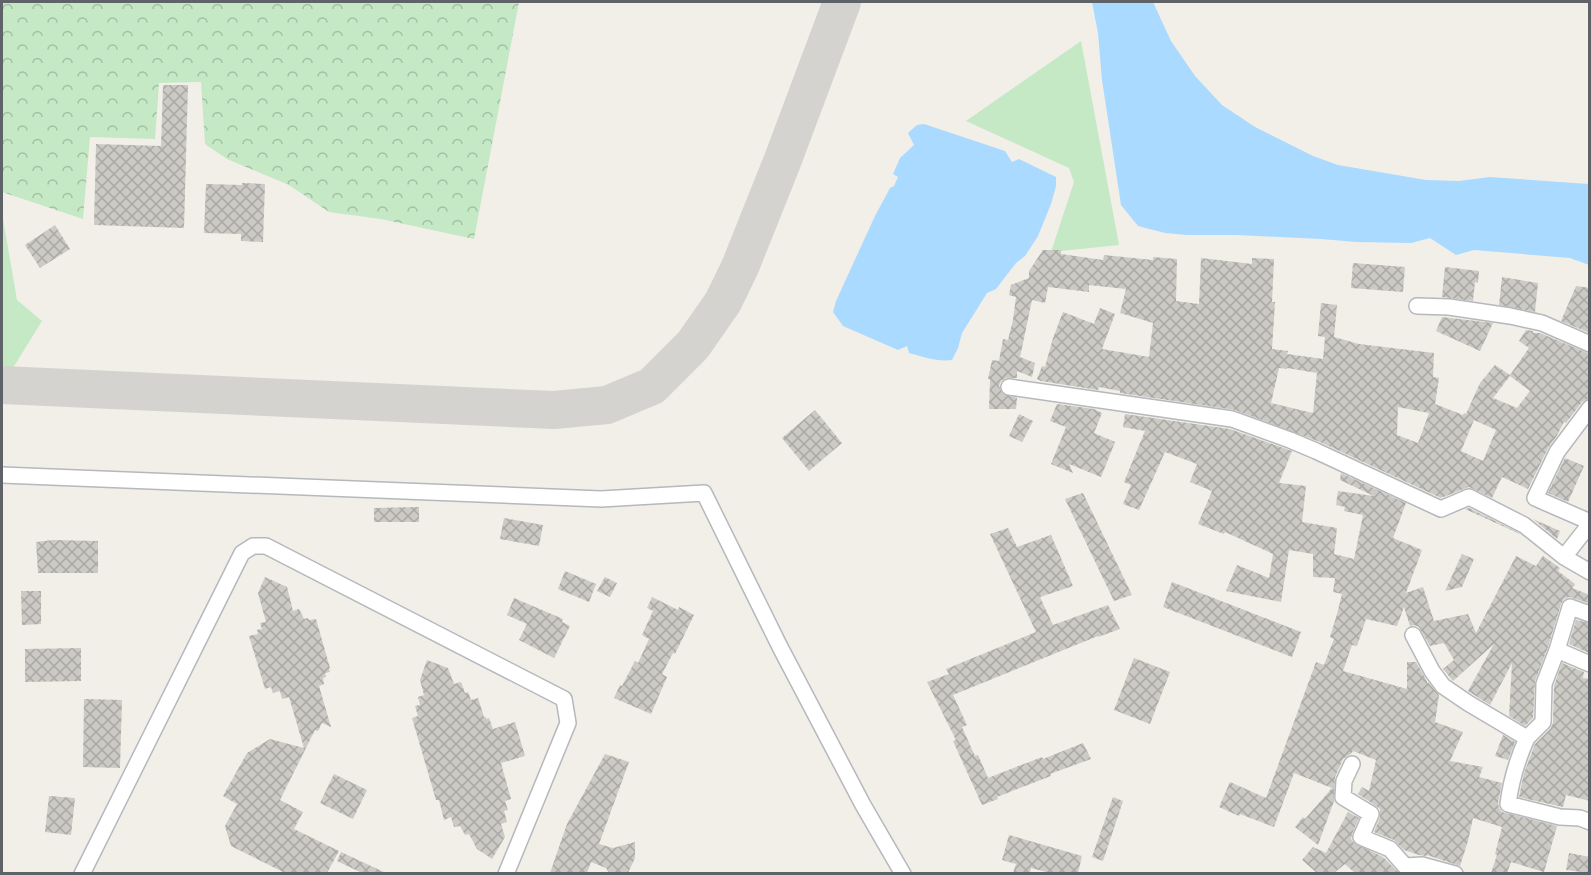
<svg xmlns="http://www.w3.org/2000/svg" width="1591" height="875" font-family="'IBM Plex Sans',sans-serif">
	<defs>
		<pattern id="forest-crowns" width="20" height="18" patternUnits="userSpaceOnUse" patternTransform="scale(1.5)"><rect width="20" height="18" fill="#c5e8c5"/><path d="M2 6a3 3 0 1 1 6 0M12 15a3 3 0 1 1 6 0" fill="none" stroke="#a3c0a4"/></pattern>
		<pattern id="building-cross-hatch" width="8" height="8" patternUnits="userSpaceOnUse" patternTransform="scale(1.5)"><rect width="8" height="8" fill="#cccac5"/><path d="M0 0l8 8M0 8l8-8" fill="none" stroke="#a9a8a4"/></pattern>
	</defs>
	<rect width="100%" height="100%" fill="#f1efe8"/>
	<path fill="#c5e8c5" d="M1081,41L1119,245L1051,252L1074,182L1069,168L966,121Z
		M2,213L17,300L42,321L11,371H2Z"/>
	<path fill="url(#forest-crowns)" d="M2,2H519L474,239L381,219L329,212L289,185L227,159L205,144L201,82L159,83L155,139L90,137L83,219L2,192Z"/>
	<path fill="#aadaff" d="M1092,2H1153L1171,41L1195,76L1222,105L1255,127L1313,156L1338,165L1426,180L1459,181L1490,177L1589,184V265L1570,258L1474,250L1456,255L1430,238L1411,243L1357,242L1321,239L1237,235H1187L1165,233L1138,226L1121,205L1102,80L1098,33Z
		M924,124L1005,151L1012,162L1019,159L1056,177V186L1051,204L1038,236L1025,256L1016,263L996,289L987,293L962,333L958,348L952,360C938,362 923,357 909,353L907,346L898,350L843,326L833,312L836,301L875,216L890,188L894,186L898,177L893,174L900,158L914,145L908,133L917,125Z"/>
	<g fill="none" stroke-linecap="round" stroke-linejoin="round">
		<path stroke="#d4d3d0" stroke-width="38" d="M2,385L554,410L607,405L652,386L693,345L723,302L740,267L782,162L842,2"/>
	</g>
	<path fill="url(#building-cross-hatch)" fill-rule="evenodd" d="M163,85H188L184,228L94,225L96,144L161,146Z
		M242,183L265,184L263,242L241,241V234L204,233L206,184L242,185Z
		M55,225L70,249L40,268L25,245Z
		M1043,250H1061V254L1103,260L1104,255L1153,260V257L1177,259L1176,301L1199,304L1201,258L1252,264V258L1274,259L1272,302H1275L1272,349L1288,351L1287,354L1323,359L1325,337L1318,336L1321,303L1337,305L1334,337L1359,344L1434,353L1433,377L1439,378L1435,404L1463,415L1464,413L1466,414L1480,383L1495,365L1510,375L1529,348L1519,341L1526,330L1533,331V333H1540L1590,354V398L1582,402L1566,423L1564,422L1556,437L1548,448L1528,489L1502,477L1492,498L1469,487L1441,498L1320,442L1235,410L1120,393V391L1099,387L1098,390L1041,381L1037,379L1042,366L1045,367L1053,338L1063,312L1094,324L1100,308L1115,314L1102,349L1149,357L1153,323L1120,313L1126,289L1089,285V292L1048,287L1045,303L1032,300L1020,357L1035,363L1032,377L1017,371V378H1006L1001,381L999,386L1003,394L1017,398L1016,409H989L990,379H988L992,360L999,361L1003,339L1008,340L1013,320L1016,297L1009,295L1011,285L1029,278V271ZM1279,368L1287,369V368L1317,373L1313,413L1271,403ZM1510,376L1530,391L1517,408L1493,398ZM1398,407L1429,413L1418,443L1397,435ZM1474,420L1496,430L1483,461L1461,451Z
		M1353,263L1405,267L1403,292L1351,288Z
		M1445,267L1479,271L1478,283L1475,282L1473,301L1442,297Z
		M1502,277L1538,283L1535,312L1499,305Z
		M1576,286L1590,288V333L1561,321Z
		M1442,317L1493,323L1480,351L1436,331Z
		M1057,404L1094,409L1102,413L1094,433L1115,442L1101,477L1069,464L1073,473L1051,464L1066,427L1050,421Z
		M815,410L842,443L809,471L782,438Z
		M1019,414L1033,421L1022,442L1009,436Z
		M1125,414L1230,429L1292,451L1279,483L1306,486L1302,522L1337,528L1334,554L1354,559L1363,515L1344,511L1345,507L1336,505L1338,491L1374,496L1340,480L1341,473L1406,503L1393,538L1422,550L1406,593L1423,587L1434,621L1468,614L1476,633L1516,556L1536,566L1543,556L1560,568L1558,571L1575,584L1572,588L1590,595L1589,603L1569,597L1564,599L1561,604L1548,647L1535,681L1533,718L1525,726L1509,716L1512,663L1490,705L1468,691L1494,644L1453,681L1443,669L1454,660L1444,643L1430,646L1419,627L1414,625L1410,626L1404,607L1397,626L1366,619L1357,646L1352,645L1343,671L1407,689V662H1416L1427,681V684L1428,682L1439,695L1435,722L1463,732L1450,761L1483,767L1479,777L1502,783L1498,803L1499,808L1502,812L1557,826L1544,872L1511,862L1507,873H1491L1497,855L1495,854L1502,827L1473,818L1468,841L1460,866L1427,855L1426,856L1419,855L1404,850L1394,840L1374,832L1380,817V809L1376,806L1358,794L1362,787L1369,791L1376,760L1353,751L1351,754L1347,756L1343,759L1335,777L1334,801L1318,845L1295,827L1303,817L1305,819L1332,788L1294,773L1274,827L1240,814L1239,816L1219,807L1230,782L1266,798L1316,662L1324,665L1334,639L1330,637L1337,614L1342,594L1333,592L1335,578L1313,577V554L1289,550L1281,602L1226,591L1237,565L1269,578L1273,554L1225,532L1224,534L1198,524L1212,491L1190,482L1197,464L1165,452L1139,510L1123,504L1131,485L1124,482L1145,431L1123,427Z
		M1565,458L1584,466L1568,502L1548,493Z
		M1083,493L1132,595L1114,601L1065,499Z
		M419,507V522H374V508Z
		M1469,508L1519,533L1520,534L1465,509Z
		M504,518L543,525L539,546L500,539Z
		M1533,519L1560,531L1557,539Z
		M1008,528L1017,547L1051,535L1073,586L1040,597L1053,625L1108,605L1120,629L1098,637V636L953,695L967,725L962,727L975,756L978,755L988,778L1042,757L1043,759L1083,743L1091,759L1050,774L1051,776L997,797L998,799L982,805L953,741L956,740L927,682L949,674L946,669L1036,632L990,534Z
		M53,540L98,541V573H38L36,542Z
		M1462,554L1474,559L1462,587L1445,591Z
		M565,571L596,584L589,602L558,589Z
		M265,577L287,587L293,611L299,609L304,619L308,618L309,620L316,619L330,668L329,669L330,672L325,673L326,677L323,678L324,684L319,686L331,727L322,723L318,731L315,730L280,800L303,812L294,829L339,851L327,873H285L231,846L225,826L237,804L223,796L247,753L270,739L304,748L289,697L282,699L280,691L273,693L271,687L265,689L249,636L258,634L257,630L262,629L260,623L266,622L258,593Z
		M605,577L617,583L610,597L597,591Z
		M1172,582L1301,632L1292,657L1163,607Z
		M21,591H41V624L22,625Z
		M652,597L678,610L679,607L694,615L675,654L673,653L662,674L667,677L651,714L614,698L620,685L622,686L635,661L638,663L649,639L642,635L653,611L647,608Z
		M514,598L563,619L562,622L570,626L554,658L519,640L527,624L507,615Z
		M1576,620L1590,623L1589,653L1569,644Z
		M81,648V681L25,682V649Z
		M1134,658L1170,672L1150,724L1114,710Z
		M427,660L448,668L454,684L461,682L465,693L468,692L471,700L478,698L484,717H486V719L489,718L493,729L515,722L525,756L501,763L511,799L505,801L508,810L504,811L507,822L501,824L505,837L492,859L477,849L469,834L465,835L460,826L454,827L451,817L444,820L439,800H436L412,718L418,716L415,706L420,705L418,697L424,695L420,680Z
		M1562,663L1584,672L1583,678L1590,679V801L1566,795L1563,807L1519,797L1524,773L1535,744L1550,729L1553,723L1554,686Z
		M84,699L122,700L120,768L83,767Z
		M1503,735L1515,742L1508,760L1495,756Z
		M605,754L629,762L599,844L613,848L635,842V858L628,873H609L606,868L591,862L587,873H550L567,824Z
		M334,774L367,790L353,819L320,803Z
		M49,796L75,798L71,835L45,832Z
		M1113,797L1123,801L1103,861L1092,857Z
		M1348,812L1359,818L1352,834L1351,839L1354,843L1383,857L1399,873H1355L1345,864L1334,873H1317L1302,860L1313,847L1326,853Z
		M1009,835L1082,856L1078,873H1050L1031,868L1030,873H1013L1016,864L1002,860Z
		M341,852L386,873H362L337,861Z
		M1569,853L1590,857V873L1566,870Z"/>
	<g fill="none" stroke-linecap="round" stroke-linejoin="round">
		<defs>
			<path id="minor" d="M1417,306L1449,307L1510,316L1542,323L1590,344
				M1009,387L1232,419L1290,440L1316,451L1441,509L1469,497L1524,525L1564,557L1590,572
				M1590,408L1557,452L1535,498L1590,522
				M2,475L601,499L704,493L780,647L863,805L903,874
				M1564,557L1590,524
				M1413,635L1432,671L1443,686L1468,703L1527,738L1543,722L1544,684L1557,650L1570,607L1590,614
				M1557,650L1590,664
				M1527,738C1517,760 1511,781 1508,804L1560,817L1580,818L1590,822
				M1352,764L1344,781L1343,797L1371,814L1361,837L1390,849L1405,866L1422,865L1455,874
				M82,874L242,553L253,546H266L564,699L568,723L506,874"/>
		</defs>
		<use href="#minor" stroke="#b5b8bc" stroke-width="18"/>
		<use href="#minor" stroke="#fff" stroke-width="15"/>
	</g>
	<rect width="1591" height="875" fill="none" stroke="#5f6368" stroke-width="6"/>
</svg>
